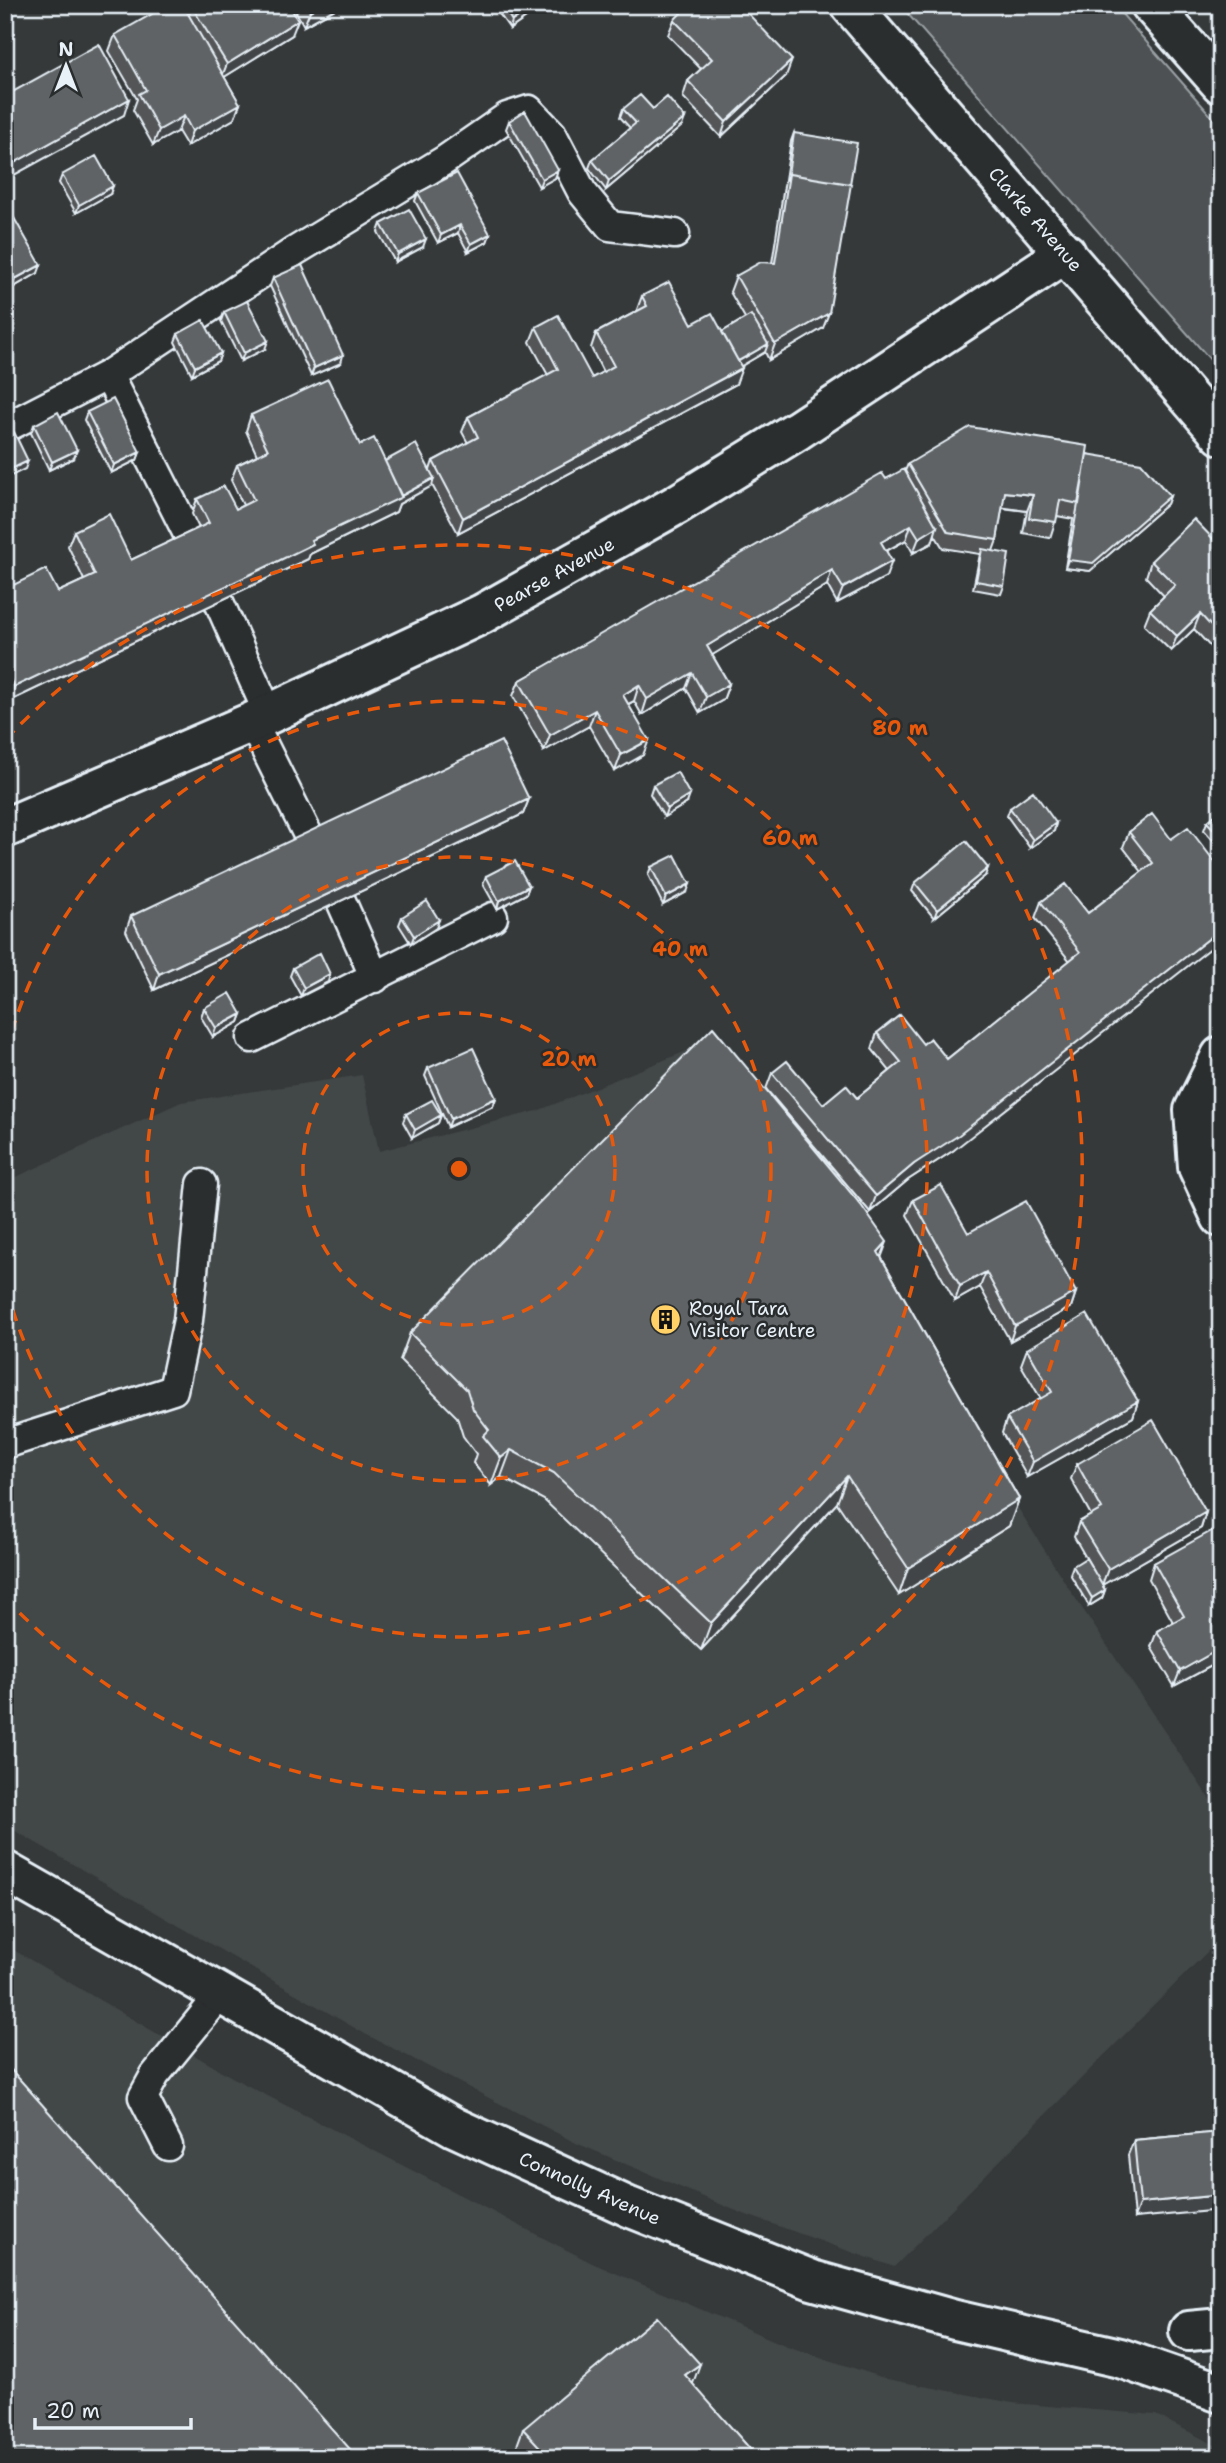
<svg xmlns="http://www.w3.org/2000/svg" width="1226" height="2463" font-family="'Shantell Sans',sans-serif">
	<rect width="100%" height="100%" fill="#35393a"/>
	<filter id="ink" filterUnits="userSpaceOnUse"><feTurbulence type="fractalNoise" baseFrequency=".0143" numOctaves="2"/><feDisplacementMap in="SourceGraphic" scale="14" xChannelSelector="R" yChannelSelector="G"/><feConvolveMatrix kernelMatrix="1 2 1 2 8 2 1 2 1" color-interpolation-filters="sRGB"/></filter>
	<g filter="url(#ink)">
		<path fill="#424647" d="M699,1046L911,1338L1066,1584L1221,1816V1938L894,2267L741,2213L576,2143L365,2034L5,1825V1182L181,1102L362,1075L379,1151L537,1111Z
			M5,1945L237,2080L592,2263L787,2346L887,2379L1013,2403L1156,2415L1221,2448V2458H5Z"/>
		<path fill="#4d5152" stroke="#9aa1a5" stroke-width="2" d="M900,5H1114L1221,127V372Z"/>
		<g fill="none" stroke-linecap="round" stroke-linejoin="round">
			<defs>
				<path id="lane" d="M108,375L193,544
					M5,428L108,375L295,251L445,160L507,117L529,110L552,134L582,192L610,226L675,234
					M219,602L269,715
					M252,722L312,843
					M341,901L375,978
					M252,1038L493,917
					M5,1444L173,1390L188,1320L202,1184
					M168,2146L143,2097L155,2075L220,1995"/>
				<path id="street" d="M850,5L1221,435
					M1151,5L1221,84
					M5,828L252,722L482,614L676,505L798,430L1066,253
					M1221,1056L1194,1110L1198,1167L1221,1217
					M1189,2331L1221,2328"/>
				<path id="secondary" d="M5,1871L454,2127L629,2207L812,2280L955,2320L1120,2358L1221,2393"/>
			</defs>
			<use href="#lane" stroke="#e8f1f8" stroke-width="33"/>
			<use href="#street" stroke="#e8f1f8" stroke-width="44"/>
			<use href="#secondary" stroke="#e8f1f8" stroke-width="44"/>
			<use href="#lane" stroke="#2a2d2e" stroke-width="28"/>
			<use href="#street" stroke="#2a2d2e" stroke-width="38"/>
			<use href="#secondary" stroke="#2a2d2e" stroke-width="38"/>
		</g>
		<path fill="#525557" stroke="#e8f1f8" stroke-width="2" d="M292,5H342L304,26Z
			M493,5H532L533,7L530,15L510,29Z
			M192,7L292,35L224,77L240,104L234,119L187,146L178,131L153,145L133,110L137,99L109,51L115,35L189,15Z
			M674,20L786,76L721,137L683,97L688,81L701,69L668,35Z
			M623,109H653L682,126L606,190L589,168L592,160L630,128L620,117Z
			M509,121L555,178L539,187L506,129Z
			M794,133L823,328L769,360L765,352L741,366L736,384L458,533L432,485L399,504L396,512L310,554L308,559L8,702L5,696V589L58,592L84,580L68,546L74,531L131,560L199,528L192,514L197,499L236,509L243,505L231,480L237,465L257,455L246,431L251,415L360,445L385,461L430,470L433,461L468,443L462,432L468,417L548,375L530,342L536,327L592,378L603,372L591,348L596,333L636,312L642,296L692,324L722,332L745,318L730,292L736,276L772,263L791,141Z
			M62,175L110,194L76,213L59,183Z
			M418,193L490,234L487,242L468,252L458,233L438,243L415,201Z
			M5,205L38,273L12,288L5,275Z
			M381,224L423,247L395,262L378,232Z
			M273,278L341,363L311,376L270,286Z
			M224,312L265,349L241,361L221,321Z
			M178,334L221,353L218,361L192,375L175,342Z
			M87,412L140,452L137,460L111,473L84,420Z
			M34,425L74,458L49,470L31,433Z
			M1087,454L1170,496L1167,504L1090,571L1065,568L1073,519L1057,516L1050,538L1023,533L1027,511L1002,508L997,540L993,551L1004,586L1001,594L973,589L980,554L943,548L935,535L932,543L913,553L906,540L886,551V577L837,603L827,585L712,655L729,684L723,700L700,713L686,688L642,715L634,701L628,704L643,755L615,771L589,726L544,751L513,696L519,681L886,479L905,471L908,464Z
			M1221,547V648L1216,653L1194,629L1171,651L1144,625L1150,610L1164,596L1146,577L1151,561Z
			M653,785L687,803L664,817L650,794Z
			M529,799L523,814L154,990L126,931L131,916Z
			M1010,808L1056,823L1054,831L1030,848L1007,816Z
			M1221,810V849L1204,830L1207,822Z
			M1129,832L1171,839L954,1150L908,1180L870,1212L766,1089L772,1073L823,1104L857,1098L890,1071L872,1049L877,1033L923,1044L947,1059L1070,961L1035,918L1041,902L1088,913L1142,872L1123,847Z
			M651,867L687,892L663,905L648,875Z
			M486,876L529,886L526,894L497,909L483,884Z
			M985,876L934,918L912,891L915,883Z
			M402,917L436,928L411,944L399,925Z
			M293,968L328,982L301,996L290,976Z
			M204,1008L242,1014L239,1022L213,1037L201,1017Z
			M428,1068L496,1098L493,1106L448,1127L425,1076Z
			M406,1114L441,1115L438,1123L412,1138L403,1122Z
			M913,1200L968,1233L1076,1292L1071,1307L1010,1341L980,1287L955,1301L907,1215Z
			M881,1257L1019,1499L1009,1526L899,1595L837,1503L701,1650L544,1500L501,1477L491,1485L473,1463L476,1454L463,1436L457,1417L400,1360L410,1333Z
			M1027,1349L1138,1401L1133,1417L1027,1477L1002,1433L1007,1418L1041,1399L1021,1365Z
			M1077,1464L1206,1512L1201,1528L1102,1585L1105,1590L1102,1598L1089,1606L1070,1574L1073,1566L1093,1570L1074,1537L1079,1522L1091,1515L1071,1479Z
			M1221,1534V1661L1174,1686L1151,1647L1157,1631L1173,1622L1149,1579L1154,1563Z
			M1221,2132L1134,2218L1128,2155L1134,2140Z
			M692,2384L758,2458H521L515,2451L523,2429Z"/>
		<path fill="#424547" stroke="#e8f1f8" stroke-width="2" d="M320,5H342L304,26L310,11Z
			M533,7L530,15L510,29L512,21Z
			M298,20L292,35L221,79L227,64Z
			M792,60L786,76L721,137L726,122Z
			M129,99L124,115L5,180V168Z
			M240,104L234,119L187,146L192,131Z
			M184,116L178,131L153,145L159,130Z
			M685,118L682,126L606,190L609,181Z
			M558,170L555,178L539,187L542,179Z
			M113,186L110,194L76,213L79,205Z
			M460,225L458,233L438,243L441,235Z
			M490,234L487,242L468,252L471,244Z
			M426,239L423,247L395,262L398,254Z
			M41,265L38,273L12,288L15,279Z
			M829,313L823,328L769,360L775,344Z
			M268,341L265,349L241,361L244,353Z
			M768,344L765,352L731,372L734,364Z
			M221,353L218,361L192,375L195,367Z
			M343,355L341,363L311,376L314,368Z
			M742,368L736,384L458,533L463,518Z
			M77,450L74,458L49,470L52,462Z
			M140,452L137,460L111,473L114,465Z
			M28,461L25,469L5,479V472Z
			M434,478L432,486L399,504L396,512L310,554L308,559L8,702L14,687L401,496Z
			M1005,492L1033,495L1027,511L999,507Z
			M1170,496L1167,504L1090,571L1065,568L1068,560Z
			M911,525L906,540L875,557L881,542Z
			M937,527L932,543L913,553L919,538Z
			M892,561L886,577L837,603L843,588Z
			M832,570L827,585L701,662L707,646Z
			M1200,614L1194,629L1171,651L1177,636Z
			M1221,639V648L1216,653Z
			M692,673L686,688L642,715L647,699Z
			M729,684L723,700L700,713L706,697Z
			M639,685L634,701L617,710L623,695Z
			M595,710L589,726L544,751L550,735Z
			M649,740L643,755L615,771L621,755Z
			M690,795L687,803L664,817L667,809Z
			M529,799L523,814L154,990L159,974Z
			M1056,823L1054,831L1030,848L1033,840Z
			M988,868L985,876L934,918L937,910Z
			M690,884L687,892L663,905L666,897Z
			M529,886L526,894L497,909L499,901Z
			M439,920L436,928L411,944L414,936Z
			M1221,929V940L954,1150L908,1180L870,1212L876,1196L914,1164Z
			M330,974L328,982L301,996L304,988Z
			M242,1014L239,1022L213,1037L216,1028Z
			M496,1098L493,1106L448,1127L451,1119Z
			M441,1115L438,1123L412,1138L415,1130Z
			M887,1242L877,1269L878,1252Z
			M986,1272L980,1287L955,1301L960,1286Z
			M1076,1292L1071,1307L1010,1341L1015,1326Z
			M1138,1401L1133,1417L1027,1477L1033,1462Z
			M511,1450L501,1477L491,1485L501,1458Z
			M847,1476L837,1503L701,1650L711,1623Z
			M1019,1499L1009,1526L899,1595L908,1568Z
			M1206,1512L1201,1528L1102,1585L1108,1569Z
			M1105,1590L1102,1598L1089,1606L1092,1598Z
			M1221,1648V1661L1174,1686L1180,1671Z
			M1221,2195V2210L1134,2218L1140,2203Z
			M700,2364L692,2386L685,2375Z"/>
		<path fill="#5f6365" stroke="#e8f1f8" stroke-width="2" d="M168,5H183L240,104L192,131L184,116L159,130L139,94L146,90L115,35Z
			M194,5H289L298,20L227,64L192,7Z
			M306,5H320L310,11Z
			M502,5H532L533,7L512,21Z
			M689,5H740L792,60L726,122L688,81L712,59L674,20Z
			M99,44L129,99L5,168V96Z
			M640,95L653,109L667,97L685,118L609,181L592,160L636,123L623,109Z
			M525,111L558,170L542,179L509,121Z
			M794,133L857,143L850,184L789,174L787,181Z
			M96,156L113,186L79,205L62,175Z
			M457,173L490,234L471,244L460,225L441,235L418,193Z
			M789,174L851,184L829,313L775,344L736,276L761,262L775,263Z
			M6,204L41,265L15,279L5,262V205Z
			M409,209L426,239L398,254L381,224Z
			M302,265L343,355L314,368L273,278Z
			M669,282L692,324L712,313L742,368L463,518L433,461L478,437L468,417L558,369L536,327L558,315L592,378L614,366L596,333L647,306L642,296Z
			M247,301L268,341L244,353L224,312Z
			M751,315L768,344L738,361L722,332Z
			M203,320L221,353L195,367L178,334Z
			M328,379L360,445L374,438L402,497L311,540L313,544L264,568L14,687L5,669V589L46,569L58,592L95,575L74,531L109,514L131,560L209,523L197,499L224,486L236,509L254,500L237,465L268,450L251,415Z
			M113,399L140,452L114,465L87,412Z
			M58,412L77,450L52,462L34,425Z
			M970,427L1088,446L1079,504L1060,500L1056,522L1029,518L1033,495L1005,492L997,540L948,532L908,464Z
			M14,432L28,461L5,472V436Z
			M416,444L434,478L401,496L385,461Z
			M1087,454L1141,463L1170,496L1093,563L1068,560Z
			M904,469L937,527L919,538L911,525L881,542L892,561L843,588L832,570L707,646L729,684L706,697L692,673L647,699L639,685L623,695L649,740L621,755L595,710L550,735L519,681L882,473L886,479Z
			M1194,519L1221,547V637L1200,614L1177,636L1150,610L1175,585L1151,561Z
			M982,549L1009,554L1004,586L976,581Z
			M501,741L529,799L159,974L131,916Z
			M677,772L690,795L667,809L653,785Z
			M1033,791L1056,823L1033,840L1010,808Z
			M1221,810V837L1207,822Z
			M1152,814L1171,839L1188,827L1221,870V929L959,1135L914,1164L876,1196L772,1073L787,1061L823,1104L846,1085L857,1098L901,1062L877,1033L900,1015L923,1044L930,1038L947,1059L1080,952L1041,902L1065,884L1088,913L1153,863L1129,832Z
			M966,841L988,868L937,910L915,883Z
			M675,855L690,884L666,897L651,867Z
			M515,861L529,886L499,901L486,876Z
			M427,901L439,920L414,936L402,917Z
			M320,953L330,974L304,988L293,968Z
			M230,993L242,1014L216,1028L204,1008Z
			M713,1027L861,1205L887,1242L878,1252L1019,1499L908,1568L847,1476L711,1623L554,1473L511,1450L501,1458L483,1436L489,1430L473,1409L467,1390L410,1333Z
			M473,1048L496,1098L451,1119L428,1068Z
			M432,1100L441,1115L415,1130L406,1114Z
			M941,1185L968,1233L1026,1201L1076,1292L1015,1326L986,1272L960,1286L913,1200Z
			M1087,1314L1138,1401L1033,1462L1007,1418L1052,1392L1027,1349Z
			M1153,1420L1206,1512L1108,1569L1079,1522L1102,1509L1077,1464Z
			M1217,1528L1221,1534V1648L1180,1671L1157,1631L1184,1616L1154,1563Z
			M1086,1558L1105,1590L1092,1598L1073,1566Z
			M5,2063L358,2458H5Z
			M1221,2132V2195L1140,2203L1134,2140Z
			M657,2317L700,2364L685,2375L758,2458H550L523,2429Z"/>
	</g>
	<g fill="none" stroke="#e8590c" stroke-width="3.5" stroke-dasharray="12 9">
		<circle cx="459" cy="1169" r="156"/>
		<circle cx="459" cy="1169" r="312"/>
		<path d="M6 1052A468 468 0 1 1 6 1286"/>
		<path d="M6 739A624 624 0 1 1 6 1599"/>
	</g>
	<defs>
		<symbol id="building-disc" viewBox="-11 -11 22 22"><circle r="9.5" fill="#ffd166" stroke="#2a2d2e"/><path d="M-4-6H4V6H1V3H-1V6H-4ZM-2.5-4.3h1.7v1.8h-1.7ZM.8-4.3h1.7v1.8H.8ZM-2.5-1h1.7V.8h-1.7ZM.8-1h1.7V.8H.8Z" fill="#111"/></symbol>
	</defs>
	<g fill-rule="evenodd">
		<use href="#building-disc" x="648" y="1302" width="35" height="35"/>
	</g>
	<g text-anchor="middle" stroke-width="5" stroke-linejoin="round" paint-order="stroke">
		<g font-size="19" fill="#e8f1f8" stroke="#2a2d2e">
			<text transform="translate(1036 219) rotate(49)" y="7">Clarke Avenue</text>
			<text transform="translate(554 574) rotate(-29)" y="7">Pearse Avenue</text>
			<text transform="translate(590 2188) rotate(24)" y="7">Connolly Avenue</text>
		</g>
		<g font-size="19" fill="#e8f1f8" stroke="#2a2d2e" text-anchor="start">
			<text x="689" y="1315">Royal Tara<tspan x="689" dy="22">Visitor Centre</tspan></text>
		</g>
	</g>
	<circle cx="459" cy="1169" r="10" fill="#e8590c" stroke="#2a2d2e" stroke-width="3.5"/>
	<g font-size="21" text-anchor="middle" font-weight="bold" fill="#e8590c" stroke="#2a2d2e" stroke-width="5" stroke-linejoin="round" paint-order="stroke">
		<text x="900" y="735">80 m</text>
		<text x="790" y="845">60 m</text>
		<text x="680" y="956">40 m</text>
		<text x="569" y="1066">20 m</text>
	</g>
	<rect width="1226" height="2463" fill="none" stroke="#2a2d2e" stroke-width="28"/>
	<rect x="14" y="14" width="1198" height="2435" fill="none" stroke="#e8f1f8" stroke-width="2.5" filter="url(#ink)"/>
	<g transform="translate(66 66)" stroke="#2a2d2e" stroke-width="5" paint-order="stroke">
	<path d="M0-5L12 26L0 18L-12 26Z" fill="#e8f1f8"/>
	<text y="-10" font-size="19" font-weight="bold" text-anchor="middle" fill="#e8f1f8">N</text>
	</g>
	<path d="M35 2418v10h156v-10" fill="none" stroke="#e8f1f8" stroke-width="3.5"/>
	<text x="46" y="2418" font-size="21" fill="#e8f1f8" stroke="#2a2d2e" stroke-width="5" paint-order="stroke">20 m</text>
</svg>
